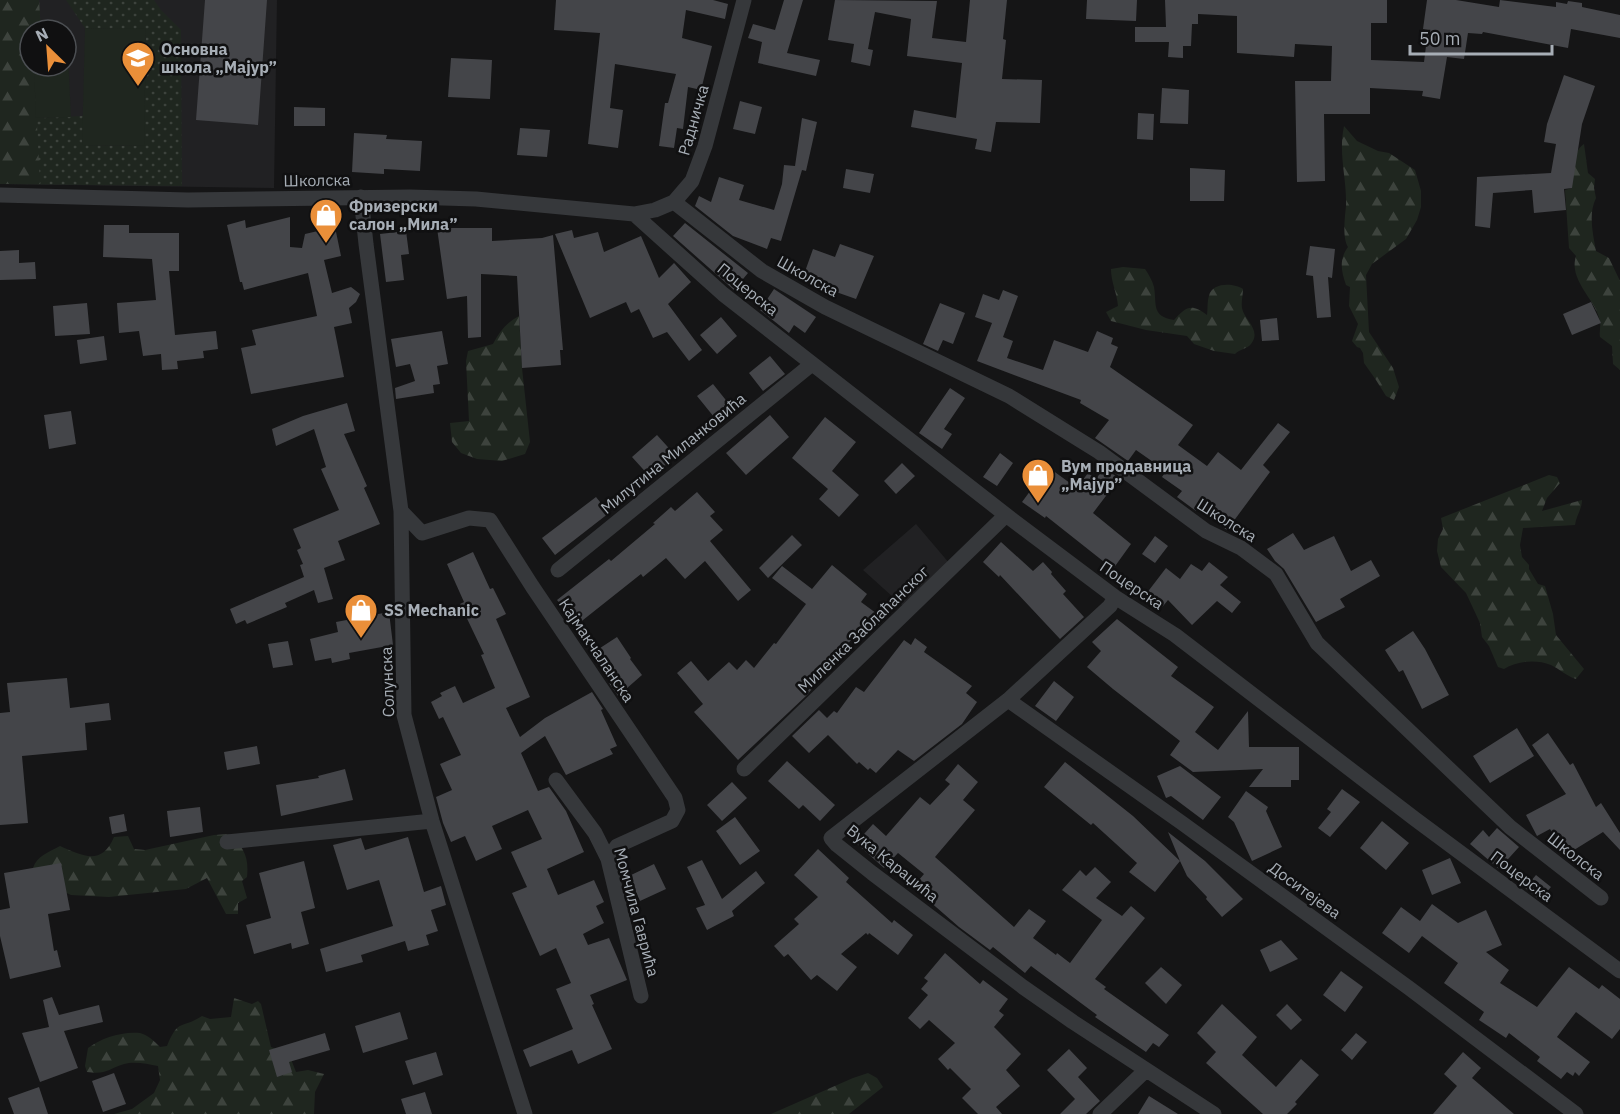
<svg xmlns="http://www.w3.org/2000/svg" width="1620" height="1114" font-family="'IBM Plex Sans',sans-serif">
	<defs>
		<pattern id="grass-dots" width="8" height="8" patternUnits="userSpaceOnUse" patternTransform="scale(1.5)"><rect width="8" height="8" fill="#1f261f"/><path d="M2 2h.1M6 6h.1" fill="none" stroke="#3d433d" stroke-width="1.8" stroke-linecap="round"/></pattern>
		<pattern id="forest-firs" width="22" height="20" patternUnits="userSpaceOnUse" patternTransform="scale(1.5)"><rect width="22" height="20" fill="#1f261f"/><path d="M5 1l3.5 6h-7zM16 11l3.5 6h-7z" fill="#3d433d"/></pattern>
	</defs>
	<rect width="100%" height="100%" fill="#151516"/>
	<path fill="#212123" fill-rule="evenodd" d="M0,0H277L274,188L0,184ZM30,30H66V66H30Z
		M916,524L950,564L904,607L863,570Z"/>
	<path fill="url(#grass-dots)" d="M0,0H39L41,30H30V66H34L36,118L83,116V145L143,146L146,30L85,28L66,0H154L161,10L181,30L182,186L0,184Z"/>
	<path fill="url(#forest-firs)" d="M0,0H39L41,30H30V66H34L40,184H0Z
		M1344,126L1357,141L1378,151L1389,153L1415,170L1421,191V207L1417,220L1406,239L1372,264L1366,275L1369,332L1393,368L1399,387L1394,400L1386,396L1376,380L1364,363L1363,353L1360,348L1357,347L1352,341L1358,324L1349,306L1350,287L1346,285C1341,271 1339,259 1348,247C1342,237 1345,217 1346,206C1347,178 1338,155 1344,126Z
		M1584,144L1588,173L1595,179L1594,188L1596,198C1588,214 1593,234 1596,251L1609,258L1620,281V370L1613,364L1612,346L1600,337C1599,332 1601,327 1600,322C1597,300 1568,281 1576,256L1569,248L1565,190L1572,188C1572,174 1571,153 1584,144Z
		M1123,267L1145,269C1149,275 1152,280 1154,287C1157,305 1151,316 1174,320C1186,307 1191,303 1207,315C1208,309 1207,301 1209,296C1212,282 1234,283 1243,289C1243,295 1241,302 1242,308C1244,320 1262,330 1251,344C1247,349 1240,349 1235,354L1214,351L1194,344L1187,336L1146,330L1111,321L1106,312L1118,306C1117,293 1111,282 1111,269Z
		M519,316L522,368L530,442L525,454L502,461L477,459L461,453L452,442L450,423L469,421L466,361L468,351L493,344C499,332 507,322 519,316Z
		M1549,475L1557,477L1560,483L1547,498L1542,511L1582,500C1582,509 1576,516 1575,525L1523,528L1520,545L1522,557L1529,565V569L1538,584L1545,586L1553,614L1556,635L1584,669L1576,679C1566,676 1560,669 1551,665C1536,659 1517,661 1504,669L1498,667L1489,646L1482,637L1480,623L1466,593L1441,567L1437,551L1438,539L1443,529L1441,518Z
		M229,834C244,847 249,857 247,877L242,881L247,898L238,903V914H226L207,878L186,889L109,897L71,895L39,880L33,868C37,856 49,852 60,846C83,856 102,866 114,837L128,836L134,849L145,850L214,835Z
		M234,998L252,1004L258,1001L261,1004L271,1047L289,1054L296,1072L308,1070L324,1074L315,1092L314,1114H114L132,1109L154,1093L160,1080L158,1066C148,1064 134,1061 124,1064C108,1069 106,1075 87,1072L85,1066L88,1048C101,1038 123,1031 140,1033C148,1035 154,1041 160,1047L167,1046C179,1017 181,1030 202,1016L210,1019L231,1017Z
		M868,1073L877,1078L883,1087L849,1114H771L853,1078Z"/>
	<path fill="#1f261f" d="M85,28L146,29L144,146L82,145Z
		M66,56H68L71,117L36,118L34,66H66Z"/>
	<path fill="#444549" d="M205,0H267L258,125L196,120Z
		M556,0H713L728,4L725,19L686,10L682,38L712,46L701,90L688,87L683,129L677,128L674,148L659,146L665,103H668L676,74L615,64L610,108L623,110L618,148L588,144L600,33L554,30Z
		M784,0H803L787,53L820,60L816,76L758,63L762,42L748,38L753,24L775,30Z
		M835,0L937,1L932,38L966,42L970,0H1007L1003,39L1006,40L1002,79L1042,80L1040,123L996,122L991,152L975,149L977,139L911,127L914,110L956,118L962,63L907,56L911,19L875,12L868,49L873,50L870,66L851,62L854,44L828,40Z
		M1087,0H1137L1136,21L1086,19Z
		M1165,0H1387V23H1371V60L1424,62L1428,30L1423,29L1427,0H1456L1499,7L1500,0L1556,7V2L1567,4L1568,1L1582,3V7L1620,15V38L1571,29L1568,48L1483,32L1482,34L1468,33L1464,59L1447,57L1440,99L1422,96L1423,91L1370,88V114H1324L1325,181L1297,182L1295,81H1331L1332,46L1295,44L1294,57L1237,53V16L1198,14V24H1192L1191,46H1183V58L1168,57L1169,42H1135V27H1166Z
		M451,58L492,60L490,99L448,97Z
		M1564,75L1595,86L1582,124L1572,188L1564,189L1566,210L1534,213L1532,190L1493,193L1490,228L1475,226L1477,177L1551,173L1556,144L1544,142L1547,124Z
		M1162,88L1189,90L1188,124L1160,123Z
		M740,101L762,107L755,134L733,129Z
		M294,107L325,108V126H294Z
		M1138,113L1154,114L1153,140L1137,139Z
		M802,118L817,122L806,171L802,170L781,241L771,238L767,249L733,236L695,206L699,196L711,202L719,177L744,185L739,200L774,210L782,184L784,165L795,166Z
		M520,128L550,130L547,157L517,155Z
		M354,133L387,135L386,139L422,141L420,171L384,169V174L352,172Z
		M1190,168L1225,170L1224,201H1190Z
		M846,169L874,174L870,193L843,188Z
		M290,217V247L302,248L305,234L335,227L341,256L324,260L332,293L351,287L360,294L356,302L349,308L352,323L334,327L344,377L251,394L241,348L256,345L252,330L317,316L308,273L244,290L242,282H240L227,225L245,220L246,228Z
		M685,223L748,273L734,290L673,236Z
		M104,225H129V233H179V271H169L175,335L216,331L218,349L203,351L204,358L177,361L178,369L162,370L161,354L143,356L139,331L119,333L117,303L156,300L152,259L103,257Z
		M437,228H492V241L542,238L553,235L563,350H560L561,365L522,368L517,276L481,274V337L468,338L467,296L447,299Z
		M572,230L574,238L598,232L604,252L641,236L659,278L674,263L675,264L691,282L668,304L702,350L689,361L667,332L653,338L639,309L631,313L626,302L590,318L555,234Z
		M406,231L409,254L401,255L404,280L386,282L380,234Z
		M840,244L874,256L856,299L802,280L813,249L835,257Z
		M1310,246L1335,249L1332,278L1328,277L1331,317L1317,318L1313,276L1306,275Z
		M19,250V263L35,262L36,279L0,280V251Z
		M774,289L816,317L805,333L794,325L789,333L760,310Z
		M1003,290L1018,296L1003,337L1013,341L1007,358L1043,370L1054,340L1088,352L1097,331L1113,338L1111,344L1118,347L1110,367L1193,425L1178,445L1207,466L1218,452L1241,470L1278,423L1290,432L1263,465L1270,472L1227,530L1198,509L1196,511L1177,497L1182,491L1162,477L1166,471L1136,450L1128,461L1095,438L1109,420L1080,403L1081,400L977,361L992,323L975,317L983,294L999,300Z
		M1591,302L1601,323L1572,335L1563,314Z
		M87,303L90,334L55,336L53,306Z
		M940,303L965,313L953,344L943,340L938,351L923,344Z
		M721,317L737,336L717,354L700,335Z
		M1277,318L1279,340L1262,341L1260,320Z
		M442,331L448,364L437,366L440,384L433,385L434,393L396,399L395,388L415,381L410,364L396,367L391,339Z
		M104,336L107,360L80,364L77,340Z
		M770,356L785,374L763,391L749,373Z
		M713,384L729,404L714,417L697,396Z
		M950,388L965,398L944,429L952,434L942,449L919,433Z
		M347,403L355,431L344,434L367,486L364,488L380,524L338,541L345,560L324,568L333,599L318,603L314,590L285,603L287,607L247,624L245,620L236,624L230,609L304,577L300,565L303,564L297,550L301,548L293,529L339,510L321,469L326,467L314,429L276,446L272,429L303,416Z
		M71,411L76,444L49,449L44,415Z
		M770,415L789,437L746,475L726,453Z
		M825,417L856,442L832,471L859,495L839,517L819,499L828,489L792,458Z
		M657,435L676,456L651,478L632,457Z
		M1000,453L1013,463L997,486L983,477Z
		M902,463L915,476L896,494L884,481Z
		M1048,467L1074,486L1077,483L1079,485L1088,473L1096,479L1104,468L1117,477L1110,486L1112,488L1093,513L1131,544L1113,569L1046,516L1045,518L1022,502Z
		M697,492L715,512L710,516L723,530L710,541L751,590L738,601L705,561L685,579L666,558L643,577L641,574L578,624L557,600L609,559L611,561L655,524L653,523L671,507L675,511Z
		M596,497L609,513L555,555L542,538Z
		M1293,533L1304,550L1334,536L1351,571L1371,560L1380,576L1340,599L1345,607L1316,622L1284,569L1275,561L1267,549Z
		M792,535L802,545L768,578L759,568Z
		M1155,536L1168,546L1155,563L1142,554Z
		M1001,542L1033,571L1043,562L1052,572L1051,574L1066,591L1063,594L1084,617L1060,639L1000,575L999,577L983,562Z
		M473,552L490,589L493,588L506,614L496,619L530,697L506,708L520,737L545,718L592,692L603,709L601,710L617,746L610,749L613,754L566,775L545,736L521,753L538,791L549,787L566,811L584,852L547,869L558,895L594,880L604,902L596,906L604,923L583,934L588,945L609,938L627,980L590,995L594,1004L592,1005L612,1049L578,1064L572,1050L530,1067L523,1050L573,1029L556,989L571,983L556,948L540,956L512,893L527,887L511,852L542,839L528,810L492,826L502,849L476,861L465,836L451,842L443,823L436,797L452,790L440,764L461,755L443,717L439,719L431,702L442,696L440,693L455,686L463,703L495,688L481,655L484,654L460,604L464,602L447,564Z
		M1209,562L1228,577L1220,585L1241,602L1232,613L1217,601L1192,625L1168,600L1159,611L1143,598L1166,568L1180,579L1191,564L1202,571Z
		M832,565L867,594L861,602L884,619L872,631L863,625L807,695L738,760L694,712L703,704L677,673L691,661L708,681L729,662L737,670L746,660L754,668L774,643L776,644L806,604L772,578L782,566L812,589Z
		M389,612L393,645L349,653L350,659L332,663L331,658L315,661L310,639L338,632L336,622Z
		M1117,619L1178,667L1171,676L1214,707L1195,732L1218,750L1248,711L1249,747H1299V780H1291V787H1249L1263,769L1193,772L1170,755L1180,741L1113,689L1087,667L1101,651L1092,642Z
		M1413,631L1425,649L1449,695L1422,709L1403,670L1399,672L1385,650Z
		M617,637L631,658L630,659L642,675L618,696L609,683L613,681L608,673L614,668L611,662L603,665L594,652Z
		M915,638L927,647L924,652L972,686L966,693L977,702L962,724L914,761L898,750L876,773L870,768L868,770L859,762L857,764L828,735L809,753L792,736L819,710L827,718L834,711L837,713L856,687L864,692L904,640L911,645Z
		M288,641L293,665L273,668L268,644Z
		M67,678L70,708L109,703L111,720L85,723L87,750L22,756L28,823L0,825V713L10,712L7,683Z
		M1054,681L1074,697L1056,721L1035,706Z
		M1517,728L1534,756L1490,783L1473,756Z
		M1548,733L1570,765L1573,763L1596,807L1601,803L1620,833V850L1603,832L1566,855L1550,829L1537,836L1526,815L1566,794L1532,745Z
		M257,746L260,764L227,770L224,752Z
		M787,761L835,805L820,821L803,805L799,809L768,781Z
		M1065,762L1133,816L1180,861L1168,832L1205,861L1243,899L1222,917L1206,899L1207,897L1187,876L1180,861L1155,892L1129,872L1137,863L1093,823L1091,825L1044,787Z
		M958,764L978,782L963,800L975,810L935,857L1014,927L1029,909L1046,921L1033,938L1056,955L1057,953L1070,963L1102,920L1062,890L1080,870L1086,876L1095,867L1111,882L1096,898L1122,916L1131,906L1145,918L1095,979L1106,987L1104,989L1169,1035L1159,1047L1153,1043L1146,1052L1095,1017L1097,1015L1031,966L1025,973L993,947L990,950L959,927L913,887L924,874L898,853L884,868L856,843L873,824L886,836L920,797L930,805L950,784L945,780Z
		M1180,766L1221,797L1203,820L1171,796L1166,798L1157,776Z
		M345,769L353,800L281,816L276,785L319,778L318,776Z
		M732,782L747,798L722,821L707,805Z
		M1342,789L1360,802L1330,837L1318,828L1331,812L1327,809Z
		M1246,791L1268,807L1266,811L1282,847L1252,861L1234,822L1228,817Z
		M200,807L203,832L170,837L167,811Z
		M124,814L127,831L112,834L109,817Z
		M735,817L760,851L740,865L716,831Z
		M1382,821L1409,843L1386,870L1360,848Z
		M1497,828L1519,847L1499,869L1470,844L1483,830L1489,837Z
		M408,837L424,892L441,886L446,905L431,910L438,931L426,935L429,945L408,951L405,941L361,955L363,962L326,972L320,949L393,926L379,880L347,890L333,845L361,838L365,850Z
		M818,849L849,878L846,882L892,923L894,920L913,935L898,955L869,933L868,935L866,933L841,954L857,967L837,991L817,975L811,980L788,954L784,957L774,946L799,924L794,919L818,897L794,875Z
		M1450,858L1461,883L1432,895L1422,870Z
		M702,860L722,899L756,871L765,883L732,911L734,916L707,930L696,908L705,905L687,867Z
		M304,861L315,908L301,912L309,944L292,949L291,943L254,954L246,925L271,918L259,873Z
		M61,863L70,910L48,914L54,951L57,950L61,967L10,979L0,936V910L10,908L4,873Z
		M654,864L666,889L640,901L629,876Z
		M1536,875L1551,887L1540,900L1525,888Z
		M1432,904L1458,923L1486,910L1502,945L1486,952L1509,970L1500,983L1537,1007L1569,967L1599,989L1602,985L1620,999V1029L1612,1039L1576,1012L1557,1037L1590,1062L1579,1076L1575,1072L1573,1076L1567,1072L1561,1079L1537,1061L1540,1057L1509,1033L1506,1038L1479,1020L1484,1012L1444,983L1458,963L1422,936L1409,953L1382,933L1401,907L1420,921Z
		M1281,940L1298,959L1270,972L1260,950Z
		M945,953L980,984L983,980L1008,999L999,1011L1004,1015L994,1027L1021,1054L1006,1070L1020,1086L996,1107L1002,1114H978L962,1098L971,1089L950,1068L948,1070L938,1059L955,1043L929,1020L920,1029L908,1018L928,995L921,989L928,981L924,978Z
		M1161,967L1182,985L1166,1004L1145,983Z
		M1341,971L1363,987L1345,1012L1323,995Z
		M52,997L59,1015L99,1005L103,1022L64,1031L78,1068L40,1082L22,1033L49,1027L43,1000Z
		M1222,1004L1257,1037L1242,1055L1276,1087L1301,1059L1319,1075L1295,1102L1297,1104L1287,1114H1263L1206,1063L1216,1052L1197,1033Z
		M1287,1004L1302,1020L1291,1030L1276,1015Z
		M400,1012L408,1039L363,1053L355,1026Z
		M325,1033L330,1050L289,1062L292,1072L277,1077L269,1050Z
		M1356,1033L1367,1042L1352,1060L1341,1050Z
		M1069,1049L1087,1068L1078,1077L1100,1101L1086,1114H1060L1075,1099L1047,1070Z
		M436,1052L443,1075L413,1085L405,1061Z
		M1463,1052L1481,1068L1472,1078L1514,1114H1433L1457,1086L1444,1074Z
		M114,1073L126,1104L103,1112L92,1081Z
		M39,1087L48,1114H14L8,1098Z
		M425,1092L432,1114H406L401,1099Z
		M1149,1096L1178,1114H1138Z"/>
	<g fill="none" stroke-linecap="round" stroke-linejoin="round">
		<path stroke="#36383b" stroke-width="15" d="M0,195L188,200L410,197L476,199L634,214L655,210L674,202L692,181L705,146L744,0
			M361,197L366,244L401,511L404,715L432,821L525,1114
			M674,202L762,271L825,307L1009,396L1099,452L1206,531L1241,548L1276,574L1317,643L1510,827L1601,898
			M634,214L723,294L1006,515L1115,597L1175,635L1415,819L1620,971
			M401,511L422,533L469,518L490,520L532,586L675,798L678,810L672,821L617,846L608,859
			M558,570L812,364
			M1115,597L1110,606L1008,700L831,838L837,845L872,873L1023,987L1073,1022L1214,1114
			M1008,700L1182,823L1409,988L1576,1114
			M744,769L1006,515
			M556,780L595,833L608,859L641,996
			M227,842L432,821
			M1100,1114L1146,1070"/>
	</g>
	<defs>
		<symbol id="school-pin" viewBox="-11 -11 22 30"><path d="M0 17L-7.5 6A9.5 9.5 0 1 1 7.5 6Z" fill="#ea8f39" stroke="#101011"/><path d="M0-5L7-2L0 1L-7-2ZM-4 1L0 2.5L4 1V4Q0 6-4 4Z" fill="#fff"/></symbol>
		<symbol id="shop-pin" viewBox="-11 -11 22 30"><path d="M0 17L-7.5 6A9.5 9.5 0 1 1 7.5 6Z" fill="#ea8f39" stroke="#101011"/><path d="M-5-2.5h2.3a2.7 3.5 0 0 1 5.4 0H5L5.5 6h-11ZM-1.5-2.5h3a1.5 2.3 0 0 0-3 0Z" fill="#fff"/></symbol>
	</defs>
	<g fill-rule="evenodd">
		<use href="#school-pin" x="119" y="39" width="38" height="52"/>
		<use href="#shop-pin" x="307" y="196" width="38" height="52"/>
		<use href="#shop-pin" x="1019" y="456" width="38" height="52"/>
		<use href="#shop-pin" x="342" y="591" width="38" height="52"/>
	</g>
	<g text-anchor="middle" stroke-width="5" stroke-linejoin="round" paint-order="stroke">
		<g font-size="16" font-weight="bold" fill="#a7aeb6" stroke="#101011" text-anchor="start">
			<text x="161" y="55">Основна<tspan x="161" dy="18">школа „Мајур”</tspan></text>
			<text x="349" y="212">Фризерски<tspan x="349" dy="18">салон „Мила”</tspan></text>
			<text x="1061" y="472">Вум продавница<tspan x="1061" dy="18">„Мајур”</tspan></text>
			<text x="384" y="616">SS Mechanic</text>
		</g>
		<g font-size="16" fill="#a7aeb6" stroke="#101011">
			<text transform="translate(693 120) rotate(-74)" y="6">Радничка</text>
			<text transform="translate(317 180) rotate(-1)" y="6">Школска</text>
			<text transform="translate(808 276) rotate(29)" y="6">Школска</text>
			<text transform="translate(748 289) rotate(39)" y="6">Поцерска</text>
			<text transform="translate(673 453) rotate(-39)" y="6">Милутина Миланковића</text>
			<text transform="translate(1227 520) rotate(32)" y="6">Школска</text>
			<text transform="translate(1132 585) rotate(34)" y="6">Поцерска</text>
			<text transform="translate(863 629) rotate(-44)" y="6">Миленка Заблаћанског</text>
			<text transform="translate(597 650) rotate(56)" y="6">Кајмакчаланска</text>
			<text transform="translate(387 682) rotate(-92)" y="6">Солунска</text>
			<text transform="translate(1576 856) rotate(38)" y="6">Школска</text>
			<text transform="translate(893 863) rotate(39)" y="6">Вука Караџића</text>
			<text transform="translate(1522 876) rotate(37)" y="6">Поцерска</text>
			<text transform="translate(1305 890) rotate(36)" y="6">Доситејева</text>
			<text transform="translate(637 912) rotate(75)" y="6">Момчила Гаврића</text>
		</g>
	</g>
	<g transform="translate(48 48) rotate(335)"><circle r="28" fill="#101011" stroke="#4c4f53" stroke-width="1.5"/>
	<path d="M0-4.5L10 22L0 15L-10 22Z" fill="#ea8f39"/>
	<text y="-9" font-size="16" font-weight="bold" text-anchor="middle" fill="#a7aeb6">N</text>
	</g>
	<path d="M1410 45v9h142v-9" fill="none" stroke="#a7aeb6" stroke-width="3"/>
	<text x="1419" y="45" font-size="18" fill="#a7aeb6" stroke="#101011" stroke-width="4.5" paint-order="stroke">50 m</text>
</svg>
